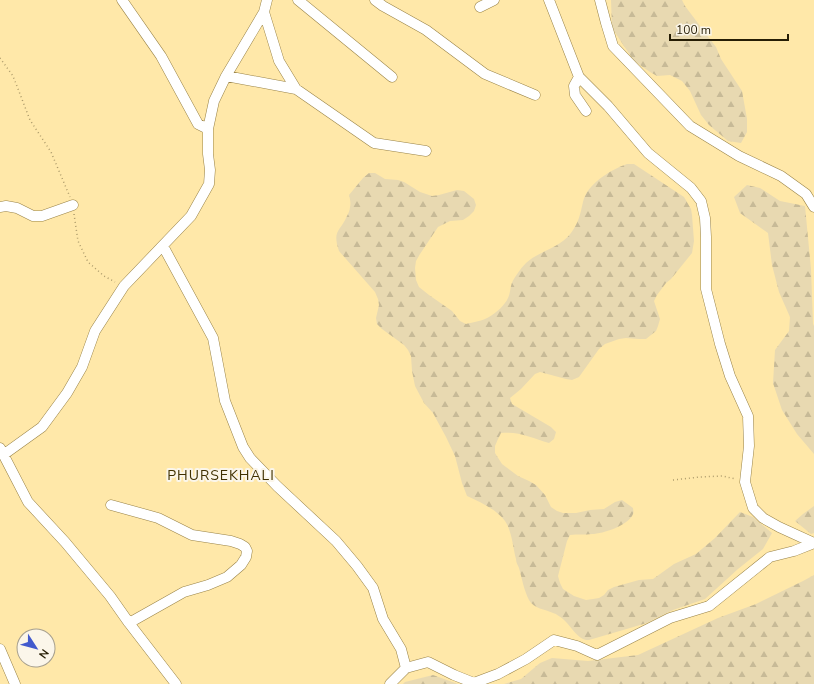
<svg xmlns="http://www.w3.org/2000/svg" width="814" height="684" font-family="'Nunito Sans',sans-serif">
	<defs>
		<pattern id="forest-firs" width="22" height="20" patternUnits="userSpaceOnUse"><rect width="22" height="20" fill="#e8d9b1"/><path d="M5 1l3.5 6h-7zM16 11l3.5 6h-7z" fill="#c7ba97"/></pattern>
	</defs>
	<rect width="100%" height="100%" fill="#ffe8a9"/>
	<path fill="url(#forest-firs)" d="M611,0H682L685,6L716,47L721,59L742,91L747,119V132L741,143L728,141L709,125L701,115L690,91L682,81L670,75L657,76L650,72L634,61L612,28Z
		M627,164H634L684,197L691,209L692,215L694,241L692,253L671,279L666,283L657,295L654,301L660,319L658,326L656,331L646,339H639L626,338L619,339L605,344L599,349L579,377L572,380L566,379L540,372L535,374L521,389L510,398L512,404L551,427L556,432L554,439L549,443C533,438 518,431 501,433L498,439L495,446V453L502,464L518,476L529,481L536,485L545,495L551,507L557,511L563,513H576L590,510L604,509L615,502L622,500L633,508C633,510 634,512 633,514C629,525 603,534 592,534C585,535 578,534 570,535L567,541L558,576L560,583L563,589L574,596L586,600L593,599L599,598L604,595L608,590L614,587L639,580L653,579L674,564L696,554L715,538L740,512L753,517L772,533L763,549L738,569L705,599L673,610L647,623L589,640C587,640 585,640 583,639C576,636 569,624 563,619C560,617 557,614 553,613C545,609 534,609 529,600C524,590 522,579 519,568C518,565 516,563 516,559C513,548 512,531 505,521C496,509 480,502 467,496L462,483L455,456L446,437L433,413L424,403L415,386L412,371L411,356L408,350L404,345L382,329L377,324L376,318L379,305L378,299L375,292L339,251C332,230 340,232 347,216C348,214 350,210 350,207C351,203 350,199 349,195L363,178L369,173H375L385,179L398,180L404,182L420,192L432,196L439,195L457,190L464,191L474,199L476,205L474,211L469,216L463,220L450,221L438,227L420,254L416,261L415,268L416,280L419,287L429,295L452,311L460,321L466,324C473,322 483,321 489,317C496,313 505,305 508,298C510,294 510,290 511,286C512,280 521,268 526,263C539,251 560,248 571,233C579,222 580,215 583,202C587,184 610,170 627,164Z
		M747,185L760,188L780,201L805,206L811,269L813,324L814,326V454L797,434L782,410L773,383L775,350L789,331L790,317L779,292L772,265L768,233L740,213L734,197Z
		M814,506V533L811,534L795,521L803,514Z
		M814,575V684H504L521,679L540,663L552,658L588,661L638,655L718,618L756,604L803,581Z
		M433,675L458,684H403L405,682Z"/>
	<g fill="none" stroke-linecap="round" stroke-linejoin="round">
		<defs>
			<path id="minor" d="M122,0L161,56L198,124L208,129
				M298,0L392,77
				M375,0L383,6L426,30L485,74L535,95
				M549,0L579,77L608,106L648,153L691,188L701,201L705,218L706,237V289L720,344L730,376L748,416L749,446L745,482L753,508L763,518L779,527L814,543
				M600,0L606,23L613,46L690,126L739,156L781,176L806,194L814,207
				M480,7L494,0
				M264,12L279,61L296,89L374,143L426,151
				M226,76L296,89
				M579,77L574,86L575,95L586,111
				M0,207L6,206L17,208L33,216H42L73,205
				M163,246L213,338L225,401L243,447L250,458L277,486L336,541L357,566L373,588L383,619L401,649L406,668
				M0,448L28,502L65,542L110,596L129,623L176,684
				M3,455L42,427L67,393L82,367L95,331L124,286L191,216L209,184L210,170L208,154V129L214,101L226,76L264,12L267,0
				M111,505L158,518L192,535L231,541L240,544L245,547L247,551L246,557L241,565L227,577L208,585L184,592L129,623
				M0,649L15,684
				M390,684L406,668L428,662L454,675L474,683L498,674L526,659L554,640L577,646L597,655L670,618L709,606L770,557L794,551L814,543"/>
		</defs>
		<use href="#minor" stroke="#998347" stroke-width="11"/>
		<path stroke="#ad9b6b" stroke-width="1.5" stroke-dasharray="1 3" stroke-linecap="butt" d="M0,58L13,76L30,120L51,152L70,197
			M74,214L78,241L88,262L104,276L115,282
			M673,480L700,477L722,476L736,479"/>
		<use href="#minor" stroke="#fff" stroke-width="10"/>
	</g>
	<g text-anchor="middle" stroke-width="4" stroke-linejoin="round" paint-order="stroke">
		<g font-size="14" letter-spacing="1" fill="#403100" stroke="#fbf6ea">
			<text x="221" y="480">PHURSEKHALI</text>
		</g>
	</g>
	<g transform="translate(36 648) rotate(126)"><circle r="19" fill="#fbf6ea" stroke="#a69f8e"/>
	<path d="M0-3L7 15L0 10L-7 15Z" fill="#425acd"/>
	<text y="-6" font-size="11" font-weight="bold" text-anchor="middle" fill="#261d04">N</text>
	</g>
	<path d="M670 34v6h118v-6" fill="none" stroke="#261d04" stroke-width="2"/>
	<text x="676" y="34" font-size="12" fill="#261d04" stroke="#fbf6ea" stroke-width="3" paint-order="stroke">100 m</text>
</svg>
